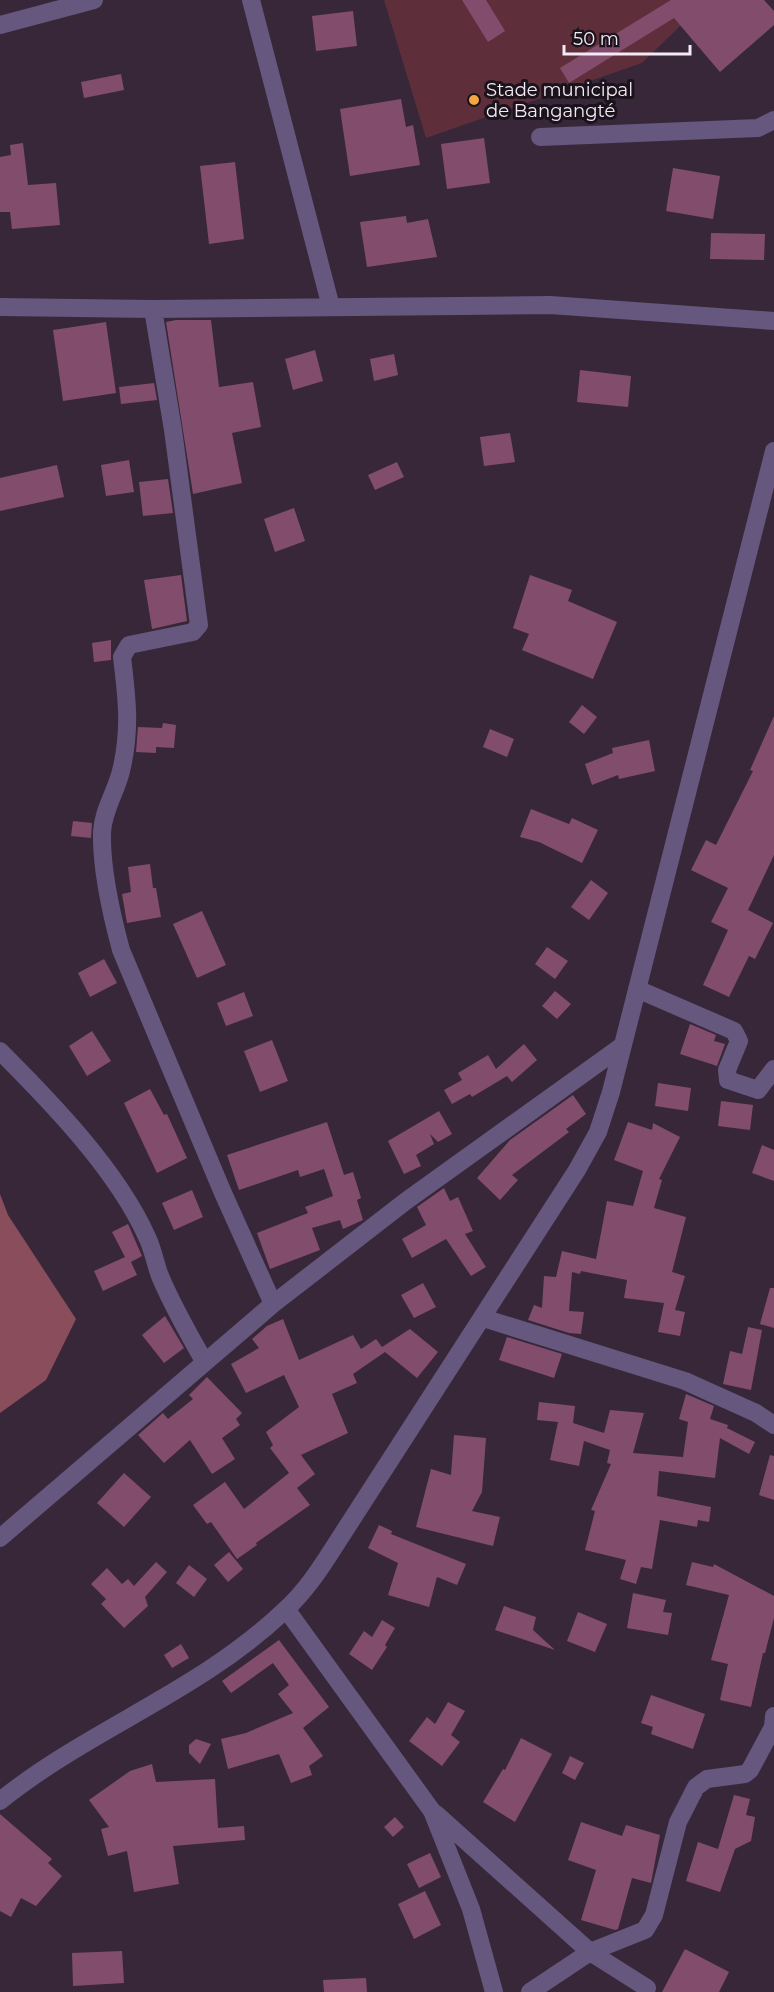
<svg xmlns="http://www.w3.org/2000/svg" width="774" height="1992" font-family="Montserrat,sans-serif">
	<rect width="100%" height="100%" fill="#372739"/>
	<path fill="#5e2f3b" d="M384,0H707L642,63L426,138Z"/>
	<path fill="#894d5b" d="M0,1194L8,1215L76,1319L46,1380L0,1413Z"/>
	<path fill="#824d6d" d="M462,0H486L505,31L488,42Z
		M671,0H764L774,11V25L720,72L674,18L569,83L560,68Z
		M353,11L357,46L316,51L312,16Z
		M121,74L124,90L84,98L81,82Z
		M401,99L406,127L413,125L420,165L350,176L340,109Z
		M484,138L490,183L447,189L441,144Z
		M23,143L28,185L56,183L60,225L12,229L10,212H0V157L11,155L10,145Z
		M235,162L244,239L209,244L200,166Z
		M673,168L720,176L713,219L666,211Z
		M406,216L407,223L428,219L437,257L367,267L360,222Z
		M711,233L765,234L764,260L710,259Z
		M176,320H211L219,387L253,382L261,427L232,433L242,483L193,494L166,322Z
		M106,322L116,393L63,401L53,330Z
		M315,350L323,381L293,390L285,359Z
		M394,354L398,375L374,381L370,359Z
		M580,370L631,376L628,407L577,402Z
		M154,383L157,400L121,404L119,387Z
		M510,433L515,462L484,466L480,437Z
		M129,460L134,492L106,496L101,465Z
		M397,462L404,477L375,490L368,475Z
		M57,465L64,497L0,511V478Z
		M168,479L173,513L143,516L139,482Z
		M294,508L305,541L275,552L264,519Z
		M181,575L187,621L152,629L144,580Z
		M530,575L572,590L568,601L617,622L593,679L522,650L529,634L513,628Z
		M111,640V660L94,662L92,643Z
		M582,705L597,717L584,734L569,722Z
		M774,716V855L748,910L773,923L755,959L749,956L729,997L703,985L728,930L711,922L728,888L691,870L706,840L716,845L753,771L750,770Z
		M163,723L176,725L174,748L156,747V753L136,752L138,727L162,728Z
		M490,729L514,739L507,757L483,747Z
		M649,740L655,771L619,779L618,775L592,785L585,764L613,753L612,748Z
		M531,809L569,824L572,818L598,830L582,863L539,842L520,837Z
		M73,821L92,823L91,838L71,836Z
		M150,864L153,888H156L161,917L127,923L122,894L131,892L128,867Z
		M591,880L608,893L589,920L571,907Z
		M202,911L226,965L197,978L173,924Z
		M547,947L568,961L555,979L535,964Z
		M104,959L117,983L90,997L78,973Z
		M555,991L571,1004L557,1019L542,1006Z
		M244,992L253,1016L226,1026L217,1003Z
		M690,1024L716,1035L714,1041L725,1044L717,1066L680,1054Z
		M92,1031L111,1061L87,1076L69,1046Z
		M272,1040L288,1081L260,1092L244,1051Z
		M524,1044L537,1060L512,1082L507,1076L472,1097L470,1094L452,1104L444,1090L462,1080L458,1073L488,1055L496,1069Z
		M658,1083L691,1088L688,1111L655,1106Z
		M150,1089L164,1115L167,1114L187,1158L157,1173L124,1103Z
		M573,1095L586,1114L566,1129L569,1132L512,1175L518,1180L500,1200L477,1178L510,1140Z
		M721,1101L753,1105L750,1130L718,1126Z
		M439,1111L452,1134L438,1142L430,1134L434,1144L416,1155L421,1166L404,1174L388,1141Z
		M327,1122L344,1175L353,1172L361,1198L357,1200L363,1220L343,1229L340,1220L312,1228L320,1250L270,1269L257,1233L308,1213L305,1207L333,1196L324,1169L300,1177L298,1170L239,1190L227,1155Z
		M628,1122L652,1130L653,1123L680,1137L659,1179L662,1180L654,1208L686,1217L672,1272L685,1276L675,1310L685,1312L680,1336L658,1332L664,1303L624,1298L627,1280L581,1271L580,1274L572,1272L569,1311L584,1312L581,1334L569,1333L528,1320L534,1305L542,1308L544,1276L556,1277L562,1251L596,1259L607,1201L633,1206L643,1171L614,1160Z
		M762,1145L774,1150V1181L752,1173Z
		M444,1188L450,1201L458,1197L473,1231L465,1234L486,1267L471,1276L446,1239L412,1258L402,1239L426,1225L417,1207Z
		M192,1190L203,1217L174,1230L162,1203Z
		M128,1224L142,1256L131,1262L137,1275L103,1291L94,1271L125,1257L112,1232Z
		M423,1283L436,1307L414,1318L401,1295Z
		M770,1288H774V1328L760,1324Z
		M165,1316L184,1348L164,1363L142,1335Z
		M283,1319L299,1360L353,1335L361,1349L376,1339L382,1347L410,1329L438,1352L417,1378L385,1352L353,1374L357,1383L332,1394L348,1433L301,1455L315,1474L297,1488L310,1505L256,1543L257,1545L237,1559L211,1522L207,1524L193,1505L225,1482L244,1509L289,1473L270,1448L273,1445L266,1432L299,1407L284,1375L246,1393L231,1364L259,1348L252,1339L267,1326Z
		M748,1327L762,1330L751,1390L723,1384L730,1351L742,1354Z
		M507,1337L562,1354L554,1378L499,1360Z
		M207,1377L242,1413L236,1419L240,1425L222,1438L235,1459L212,1474L190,1440L164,1463L138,1435L163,1413L168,1419L193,1399L189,1395Z
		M686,1394L714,1406L710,1419L728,1425L727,1428L755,1442L749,1454L720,1438L715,1478L659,1471L657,1496L711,1507L709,1522L698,1520L697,1527L660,1520L652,1569L641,1567L636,1584L620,1579L626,1560L585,1550L595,1511L591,1510L611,1464L607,1463L610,1450L584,1441L579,1466L550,1460L558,1422L537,1420L539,1402L575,1406L573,1423L604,1433L610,1410L644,1413L633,1453L683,1457L688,1422L679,1419Z
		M454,1435L486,1438L482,1492L472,1511L500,1517L493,1546L416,1527L431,1469L451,1475Z
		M770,1455L774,1456V1500L759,1495Z
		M124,1473L151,1497L124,1527L97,1503Z
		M379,1525L392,1531L391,1534L466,1564L457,1585L437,1577L429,1607L388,1595L398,1563L368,1548Z
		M229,1552L243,1569L228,1582L214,1565Z
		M156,1562L167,1572L145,1597L148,1606L124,1628L101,1604L106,1599L91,1584L107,1568L122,1584L128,1579L134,1586Z
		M692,1562L713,1567L714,1564L774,1596V1618L765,1653H763L751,1707L720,1700L728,1664L711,1660L729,1595L686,1585Z
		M189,1565L207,1579L194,1597L176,1583Z
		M633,1593L666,1600L663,1612L672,1613L668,1635L627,1628Z
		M504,1606L536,1617L533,1630L555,1650L495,1630Z
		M578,1612L607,1624L595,1652L567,1641Z
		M382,1620L395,1628L385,1645L387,1647L372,1670L349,1654L364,1631L372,1637Z
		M279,1640L329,1707L303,1728L323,1756L309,1766L312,1775L291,1783L279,1754L228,1769L221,1739L246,1733L293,1713L278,1694L289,1685L273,1663L231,1693L222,1681Z
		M181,1644L189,1658L172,1668L164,1655Z
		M651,1695L705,1714L693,1749L651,1734L653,1727L641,1723Z
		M448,1702L465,1711L451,1735L460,1742L442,1766L409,1741L427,1717L435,1724Z
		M521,1738L552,1754L515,1822L483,1802L503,1769L505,1770Z
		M196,1739L211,1744L200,1764L189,1753V1745Z
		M570,1756L584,1763L575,1780L562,1773Z
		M152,1764L156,1782L215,1779L218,1828L244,1826L245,1840L173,1846L179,1884L134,1892L127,1851L108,1856L101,1829L109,1827L89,1800L130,1771Z
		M734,1795L750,1799L746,1815L755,1817L751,1841L735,1849L720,1892L686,1881L698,1842L718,1849Z
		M0,1814L52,1859L48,1863L62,1876L36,1906L21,1898L11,1917L0,1911Z
		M395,1817L404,1827L393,1837L384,1827Z
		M581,1822L622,1836L626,1825L660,1835L651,1883L632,1878L618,1929L615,1930L581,1920L596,1870L568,1860Z
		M430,1853L441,1877L419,1888L407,1864Z
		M425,1891L441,1925L414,1939L398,1904Z
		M685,1949L729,1972L719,1992H662Z
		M122,1951L124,1983L73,1986L72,1953Z
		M366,1978L367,1992H324L323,1980Z"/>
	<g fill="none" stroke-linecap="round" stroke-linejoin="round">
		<path stroke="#65577e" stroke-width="18" d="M251,0L331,307
			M0,25L94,0
			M540,137L758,128L774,120
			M0,307L153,309L550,305L774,321
			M153,309L173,430L199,625L193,632L129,645L122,657C127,698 131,730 121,771C116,792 103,810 102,832C101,870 111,913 121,950L223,1193L273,1304
			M637,989L734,1031L739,1041L727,1070L728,1080L758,1090L774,1069
			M0,1051C51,1102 117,1170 147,1237C153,1249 155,1263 160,1276C172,1305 188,1333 204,1361
			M483,1318L685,1381L756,1413L774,1425
			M0,1538L273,1304L406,1201L622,1046
			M286,1609L432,1811L471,1909L494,1992
			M0,1801C89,1729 199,1692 284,1611C310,1588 328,1556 347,1527L577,1170L598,1132L611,1092L774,451
			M436,1814L590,1952L647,1988
			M530,1992L590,1952L645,1930L654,1915L678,1822L696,1787L707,1779L745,1774L750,1770L773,1727L774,1716"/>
	</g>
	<circle fill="#f2a541" stroke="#1a131b" stroke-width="2" cx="474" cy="100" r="6"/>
	<g text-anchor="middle" stroke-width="6" stroke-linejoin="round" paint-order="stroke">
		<g font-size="18" fill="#f4eaf5" stroke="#1a131b" text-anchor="start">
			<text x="486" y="96">Stade municipal<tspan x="486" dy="21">de Bangangté</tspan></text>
		</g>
	</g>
	<path d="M564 45v9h126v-9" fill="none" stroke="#f4eaf5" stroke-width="3"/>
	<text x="573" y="45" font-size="18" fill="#f4eaf5" stroke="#1a131b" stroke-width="4.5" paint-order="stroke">50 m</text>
</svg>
